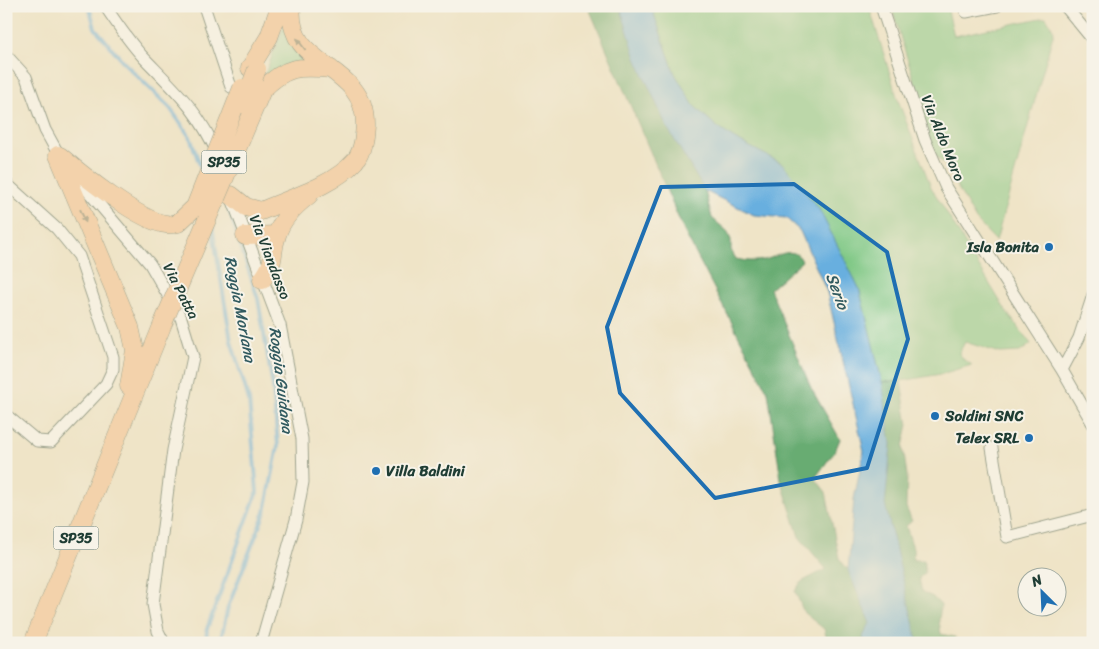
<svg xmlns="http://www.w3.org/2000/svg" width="1099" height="649" font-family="Sriracha,sans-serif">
	<rect width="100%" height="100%" fill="#f7f3e8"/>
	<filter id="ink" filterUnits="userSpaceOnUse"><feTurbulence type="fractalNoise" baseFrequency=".02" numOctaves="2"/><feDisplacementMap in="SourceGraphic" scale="10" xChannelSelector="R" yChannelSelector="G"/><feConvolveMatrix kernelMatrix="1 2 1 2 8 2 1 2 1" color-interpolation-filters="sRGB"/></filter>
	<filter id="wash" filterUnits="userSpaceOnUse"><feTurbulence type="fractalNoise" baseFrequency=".0096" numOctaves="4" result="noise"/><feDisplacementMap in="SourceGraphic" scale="20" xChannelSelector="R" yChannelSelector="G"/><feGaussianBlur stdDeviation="1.12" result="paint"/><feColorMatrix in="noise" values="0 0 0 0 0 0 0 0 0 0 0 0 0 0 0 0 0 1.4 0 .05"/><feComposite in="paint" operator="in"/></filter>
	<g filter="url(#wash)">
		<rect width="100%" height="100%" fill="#efe4c7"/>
		<path fill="#7fc885" stroke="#4f825c" d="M651,6H869L898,100L931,187L1006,311L1031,344L1020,352L1000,353L965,342L959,353L964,360L972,365L941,374L901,381L882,382L859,288L783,164L733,138L716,126L694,106L675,74Z
			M891,6H947L954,36L1046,17L1054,31L996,241L976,220L945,165L927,146L924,113Z
			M287,18L313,61L261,84Z"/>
		<path fill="#67ac72" stroke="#437453" d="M588,6H620L636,58L667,127L705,191L712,218L727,231L731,240V250L736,259C746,261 754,262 764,260C777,257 794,244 802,261L770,289L811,388L840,439L835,451L815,478L826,492L839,558L848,570L870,623L863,637L865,643H828L824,629L804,613L795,591L801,582L826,569L799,537L781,480L768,392L684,231Z
			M901,381L908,425L903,447L907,475L906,507L912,521L906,526L914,551L913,560H924L925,573L919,578L922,592L933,597L941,605L939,620L941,634L955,637L956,643H918L885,504L891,444L882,382Z"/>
		<path fill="#67afdf" stroke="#43768a" d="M620,6H651L675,74L694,106L716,126L733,138L783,164L819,209L859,288L882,382L891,444L885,504L918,643H865L863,637L870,623L848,570L854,499L864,451L827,292L800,231L786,218L754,215L705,191L667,127L636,58Z"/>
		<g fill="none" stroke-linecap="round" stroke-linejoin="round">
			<path stroke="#67afdf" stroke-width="4" d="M90,10L95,28L126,65L170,108L190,137L202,171
				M206,643L207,629L257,492L249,400L231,341L212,225
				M220,643L228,607L265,512L278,446L273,387L258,299L228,207"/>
		</g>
	</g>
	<g filter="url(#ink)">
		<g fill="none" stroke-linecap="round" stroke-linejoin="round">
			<defs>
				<path id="minor" d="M105,6C117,24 129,42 144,58C176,91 199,111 218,155
					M204,6L231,87
					M881,6L925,140L946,188L1062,370L1093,424
					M1065,6L1093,40
					M966,12L997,6
					M6,55L26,77L45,130L61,159
					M76,177L150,264L181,318L193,357L173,450L153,604L158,631L164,643
					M6,183L57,229L79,256L113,357V369L106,384L51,442L37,441L6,415
					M231,196L280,325L302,439L303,482L296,520L261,643
					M1062,370L1079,338L1093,295
					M992,448L1007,537L1093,515"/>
				<path id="highway" d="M250,68L269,37L280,6
					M262,90C286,66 298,66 331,69
					M58,155L130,327L135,350L129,386
					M60,156C81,174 141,222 166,224C170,225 174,224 178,223
					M231,195L246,207L261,211C291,198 333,186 355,161C363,151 364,137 365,125C366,62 285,70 292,6
					M245,236L277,235
					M262,280C277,260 270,256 277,235C281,220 296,205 309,195
					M33,643L164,321"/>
			</defs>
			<use href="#minor" stroke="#3e564a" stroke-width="13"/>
			<use href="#highway" stroke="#3e564a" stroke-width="19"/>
			<use href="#minor" stroke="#fff" stroke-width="11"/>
			<use href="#highway" stroke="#f8bd89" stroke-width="18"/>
			<defs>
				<path id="highway-bridge" d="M244,104L257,69
					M178,223L195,207L242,88
					M164,321L262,90"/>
			</defs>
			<use href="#highway-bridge" stroke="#3e564a" stroke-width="19" stroke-linecap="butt"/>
			<use href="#highway-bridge" stroke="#f8bd89" stroke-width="18"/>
		</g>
		<defs><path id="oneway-solid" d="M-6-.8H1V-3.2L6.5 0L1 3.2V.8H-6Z" transform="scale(1.25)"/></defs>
		<g fill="#81775a">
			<use href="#oneway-solid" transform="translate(301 44) rotate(-127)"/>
			<use href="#oneway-solid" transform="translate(83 216) rotate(67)"/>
		</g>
	</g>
	<path d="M0 0H1099V649H0ZM794,184L887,252L908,339L867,468L715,498L620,393L607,327L661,187Z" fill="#efe4c7" fill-opacity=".55" fill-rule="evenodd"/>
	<path fill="none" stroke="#1f6fb2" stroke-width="4" stroke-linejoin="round" d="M794,184L887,252L908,339L867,468L715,498L620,393L607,327L661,187Z"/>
	<g fill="#1f6fb2" stroke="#f7f3e8" stroke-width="2">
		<circle cx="1049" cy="247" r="5"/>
		<circle cx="935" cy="416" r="5"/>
		<circle cx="1029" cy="438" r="5"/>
		<circle cx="376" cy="471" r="5"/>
	</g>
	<g text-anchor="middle" stroke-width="4" stroke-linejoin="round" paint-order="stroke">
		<g fill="#f7f3e8" stroke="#60746a" stroke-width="1">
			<rect x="201.5" y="150.5" width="45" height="23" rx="4"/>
			<rect x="53.5" y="526.5" width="45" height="23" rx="4"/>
		</g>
		<g font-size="14" font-weight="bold" fill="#1f3d34">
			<text x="224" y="167">SP35</text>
			<text x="76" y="543">SP35</text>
		</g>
		<g font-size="15" fill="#1f3d34" stroke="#f7f3e8">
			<text transform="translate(943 138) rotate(68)" y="5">Via Aldo Moro</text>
			<text transform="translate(270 257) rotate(69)" y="5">Via Viandasso</text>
			<text transform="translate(181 291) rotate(63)" y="5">Via Patta</text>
		</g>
		<g font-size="15" font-weight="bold" fill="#1f3d34" stroke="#f7f3e8" text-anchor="end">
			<text x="1039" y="252">Isla Bonita</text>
			<text x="945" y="421" text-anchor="start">Soldini SNC</text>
			<text x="1019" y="443">Telex SRL</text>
			<text x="386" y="476" text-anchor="start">Villa Baldini</text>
		</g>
		<g font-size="16" font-style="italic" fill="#315a5f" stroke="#f7f3e8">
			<text transform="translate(838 291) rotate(70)" y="6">Serio</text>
			<text transform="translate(241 309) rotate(79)" y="6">Roggia Morlana</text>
			<text transform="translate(282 380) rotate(83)" y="6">Roggia Guidana</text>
		</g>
	</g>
	<rect width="1099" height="649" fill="none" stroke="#f7f3e8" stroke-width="25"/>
	<g transform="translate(1042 592) rotate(336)"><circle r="24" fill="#f7f3e8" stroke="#a1aaa0"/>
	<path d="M0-4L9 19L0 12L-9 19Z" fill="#1f6fb2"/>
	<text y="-8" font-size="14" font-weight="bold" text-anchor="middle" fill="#1f3d34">N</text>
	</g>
</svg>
